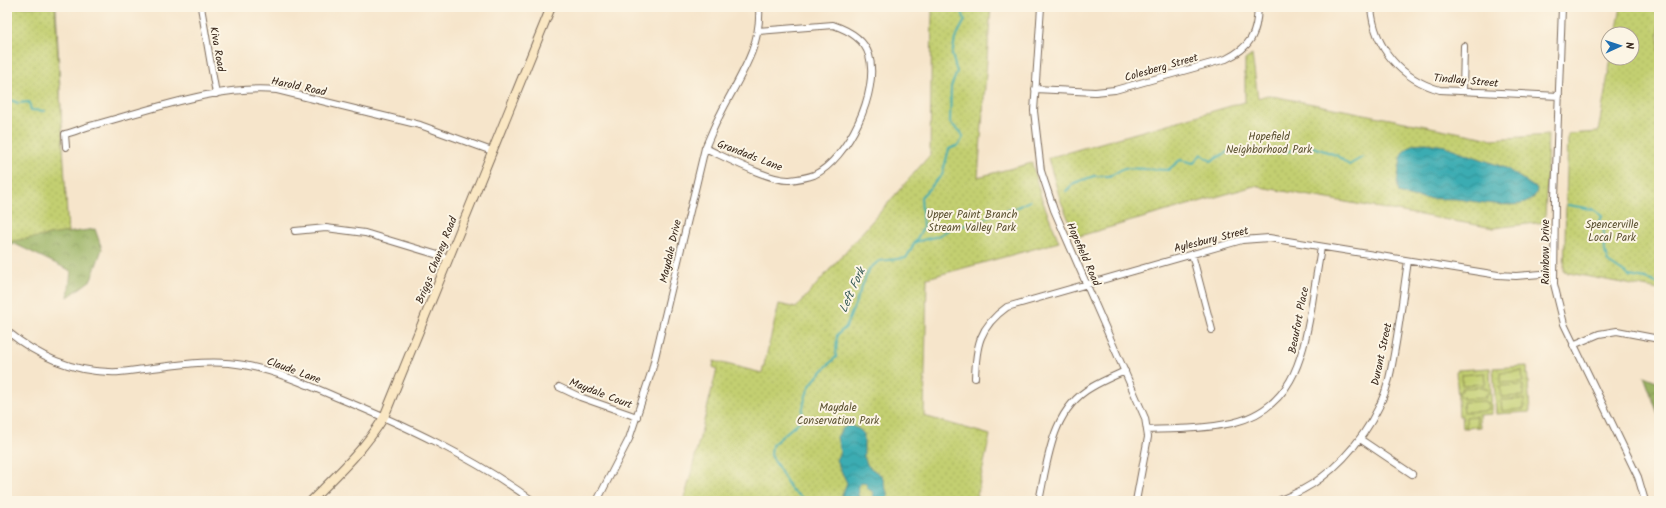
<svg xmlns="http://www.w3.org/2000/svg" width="1666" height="508" font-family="Kalam,sans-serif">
	<defs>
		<pattern id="forest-crowns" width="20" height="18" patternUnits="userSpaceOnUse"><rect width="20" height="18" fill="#9ab263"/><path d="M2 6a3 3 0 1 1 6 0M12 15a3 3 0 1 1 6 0" fill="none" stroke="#7f9151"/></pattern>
		<pattern id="park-dots" width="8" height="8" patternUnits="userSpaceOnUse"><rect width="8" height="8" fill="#c3cf71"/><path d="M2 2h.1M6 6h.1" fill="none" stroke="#a8b261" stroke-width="1.8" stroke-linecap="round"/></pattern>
		<pattern id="water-waves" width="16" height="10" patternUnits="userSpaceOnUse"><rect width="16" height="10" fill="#3aacb2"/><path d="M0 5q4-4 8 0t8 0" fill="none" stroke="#328c90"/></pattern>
	</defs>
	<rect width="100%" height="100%" fill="#fcf5e5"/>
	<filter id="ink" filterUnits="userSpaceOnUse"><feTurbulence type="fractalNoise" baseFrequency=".025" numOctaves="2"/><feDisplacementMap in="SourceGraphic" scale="8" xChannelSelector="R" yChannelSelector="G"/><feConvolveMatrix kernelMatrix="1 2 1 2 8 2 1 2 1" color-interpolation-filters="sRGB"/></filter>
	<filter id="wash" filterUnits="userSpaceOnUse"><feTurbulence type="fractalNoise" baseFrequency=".012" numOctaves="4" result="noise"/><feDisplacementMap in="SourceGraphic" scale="16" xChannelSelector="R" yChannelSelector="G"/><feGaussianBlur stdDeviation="0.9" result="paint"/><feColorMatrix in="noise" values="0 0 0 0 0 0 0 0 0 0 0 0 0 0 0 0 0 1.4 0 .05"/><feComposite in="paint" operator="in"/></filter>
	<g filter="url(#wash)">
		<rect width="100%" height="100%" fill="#f6e5cb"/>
		<path fill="url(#forest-crowns)" stroke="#6a6e40" d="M7,7H56L67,233L95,229L102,249L91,280L68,297L71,271L15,244H7Z
			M1644,376L1659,382V417Z"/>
		<path fill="url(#park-dots)" stroke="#7f7c48" d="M7,7H55L68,232L7,242Z
			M932,7H991L978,177L1032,163L1041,197L1059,242L927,278L924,416L990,435L976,501H684L717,369L713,367L714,361L762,373L779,304L796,308L930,155Z
			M1621,7H1659V290L1564,272L1568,134L1598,132L1611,58H1632V34H1616Z
			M1252,55L1258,98L1267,95L1492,139L1548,135L1545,222L1494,228L1254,186L1076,237L1060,199L1048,158L1245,102V60Z
			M1527,366L1530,412L1496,414L1493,368Z
			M1490,368L1492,414L1479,415L1480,427L1463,428L1462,416H1459L1456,370Z"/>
		<path fill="#c3cf71" stroke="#7f7c48" d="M1522,371L1523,382L1500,383V373Z
			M1484,373L1485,384L1462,385V375Z
			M1523,385V396L1501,397L1500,386Z
			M1485,387V389H1488V395H1485V398L1463,399V396L1460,397L1459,391H1462V388Z
			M1524,399V409L1502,411L1501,400Z
			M1486,401V403H1489V409H1486V411L1464,412L1463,402Z
			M1476,416L1477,427L1466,428V417Z"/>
		<path fill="url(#water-waves)" stroke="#3a6b68" fill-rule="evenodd" d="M1426,143L1445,146L1506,168L1537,189C1537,197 1528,203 1521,204C1504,207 1473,201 1456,199C1436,198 1418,201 1399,193L1397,182L1402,153L1413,144Z
			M849,425L859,429L864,434V457L868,466L882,476L888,496L886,501H844L841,497L847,483L836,460L840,452L837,437L842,429ZM862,482L866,483L867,488L874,493L872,499H865L858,496L859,490L857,488Z"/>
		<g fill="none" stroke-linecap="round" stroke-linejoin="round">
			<path stroke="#3aacb2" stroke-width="2" d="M7,104L11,100L18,103L29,102L31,110L45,111
				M1066,191L1074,183L1094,176H1110L1124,168L1168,170L1180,160L1194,163L1201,154L1211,161L1233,149L1262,152H1283L1313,147L1336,155L1349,165L1363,157
				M1568,205L1592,209L1602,216L1599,223L1603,228L1604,233L1605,252L1608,262L1629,276L1646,279L1659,284
				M915,242L938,236L953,227L978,223L997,212L1013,209L1030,201
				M805,501V499L792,491L771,455L772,445L801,420C806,384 811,382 836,357L837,335L846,327L869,269L879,261L906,258L923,228L921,197L942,175L949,149L959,145L963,137L961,132L950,123L951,87L957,72L952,55L955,39L965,20L961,9L962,7"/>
		</g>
	</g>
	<g filter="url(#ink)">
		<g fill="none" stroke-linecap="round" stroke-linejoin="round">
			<defs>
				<path id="minor" d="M201,7L216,94
					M1041,7L1034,111L1041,171L1054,210L1145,418L1148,437L1136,501
					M1371,7C1374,48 1401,79 1440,90L1559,96
					M1562,7L1555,198L1554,284L1564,324L1638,477L1645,501
					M1035,89L1095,92L1115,90L1226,59C1251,47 1257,34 1258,7
					M1463,91L1464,46
					M66,147L65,134C75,132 84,127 94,125C150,110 220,84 277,90L420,125L492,151
					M705,148C725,157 769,181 790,180C798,179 806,178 814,175C848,159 880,91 869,55C864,39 848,30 833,25L758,31
					M295,231L326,228L365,233L448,258
					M1192,254L1212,330
					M7,331C36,355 71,371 109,372C121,373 133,370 145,369C178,365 211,359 244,365C276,371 306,384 336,397C404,425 473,457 533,501
					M1573,345L1599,334L1617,331L1659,339
					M975,378C976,346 979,327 1007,307L1242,240L1269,238L1498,275L1516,276L1554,273
					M559,387L580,397L637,417
					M1147,430C1175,429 1204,429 1232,423C1291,409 1302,361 1311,310C1314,289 1318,268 1321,247
					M1360,439L1412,474
					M597,501L629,439L652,370L705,148C710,137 714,126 720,115C737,80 762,48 759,7
					M1039,501C1048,460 1051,410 1092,387C1102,381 1114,376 1125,371
					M1278,501C1293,495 1308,488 1321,478C1352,455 1380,416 1389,379C1398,340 1402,300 1408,261"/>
				<path id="secondary" d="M311,501C338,474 364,450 384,417L551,7"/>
			</defs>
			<use href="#minor" stroke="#7c6b5b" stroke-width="8"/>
			<use href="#secondary" stroke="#7c6b5b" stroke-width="10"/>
			<use href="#minor" stroke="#fff" stroke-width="6"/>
			<use href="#secondary" stroke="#fae7c3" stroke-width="8"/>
		</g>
	</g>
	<g text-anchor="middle" stroke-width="4" stroke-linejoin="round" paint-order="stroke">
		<g font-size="11" fill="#3b2a1e" stroke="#fcf5e5">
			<text transform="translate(218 49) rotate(80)" y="4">Kiva Road</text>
			<text transform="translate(1161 67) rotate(-16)" y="4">Colesberg Street</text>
			<text transform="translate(1466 80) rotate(5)" y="4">Tindlay Street</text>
			<text transform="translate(299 86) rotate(12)" y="4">Harold Road</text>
			<text transform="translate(750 155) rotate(21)" y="4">Grandads Lane</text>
			<text transform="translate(1211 239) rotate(-14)" y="4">Aylesbury Street</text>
			<text transform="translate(670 251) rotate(-77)" y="4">Maydale Drive</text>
			<text transform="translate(1545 252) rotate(-90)" y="4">Rainbow Drive</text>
			<text transform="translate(1084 254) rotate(66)" y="4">Hopefield Road</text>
			<text transform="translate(436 260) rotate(-68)" y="4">Briggs Chaney Road</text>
			<text transform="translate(1298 320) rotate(-79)" y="4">Beaufort Place</text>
			<text transform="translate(1381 354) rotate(-78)" y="4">Durant Street</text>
			<text transform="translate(294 370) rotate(20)" y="4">Claude Lane</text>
			<text transform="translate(601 393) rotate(21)" y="4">Maydale Court</text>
		</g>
		<g font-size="11" fill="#5d5333" stroke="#fcf5e5">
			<text x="1269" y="140">Hopefield<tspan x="1269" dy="13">Neighborhood Park</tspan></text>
			<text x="972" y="218">Upper Paint Branch<tspan x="972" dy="13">Stream Valley Park</tspan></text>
			<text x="1612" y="228">Spencerville<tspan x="1612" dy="13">Local Park</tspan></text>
			<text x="838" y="411">Maydale<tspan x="838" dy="13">Conservation Park</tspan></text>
		</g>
		<g font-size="12" font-style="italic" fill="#3b5e59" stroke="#fcf5e5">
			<text transform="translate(852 290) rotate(-66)" y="4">Left Fork</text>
		</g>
	</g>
	<rect width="1666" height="508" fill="none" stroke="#fcf5e5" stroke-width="24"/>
	<g transform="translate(1620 46) rotate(87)"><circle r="19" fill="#fcf5e5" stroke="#afa495"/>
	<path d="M0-3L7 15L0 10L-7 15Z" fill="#1f6fb2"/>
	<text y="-6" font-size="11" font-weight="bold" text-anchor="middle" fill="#3b2a1e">N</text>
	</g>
</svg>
